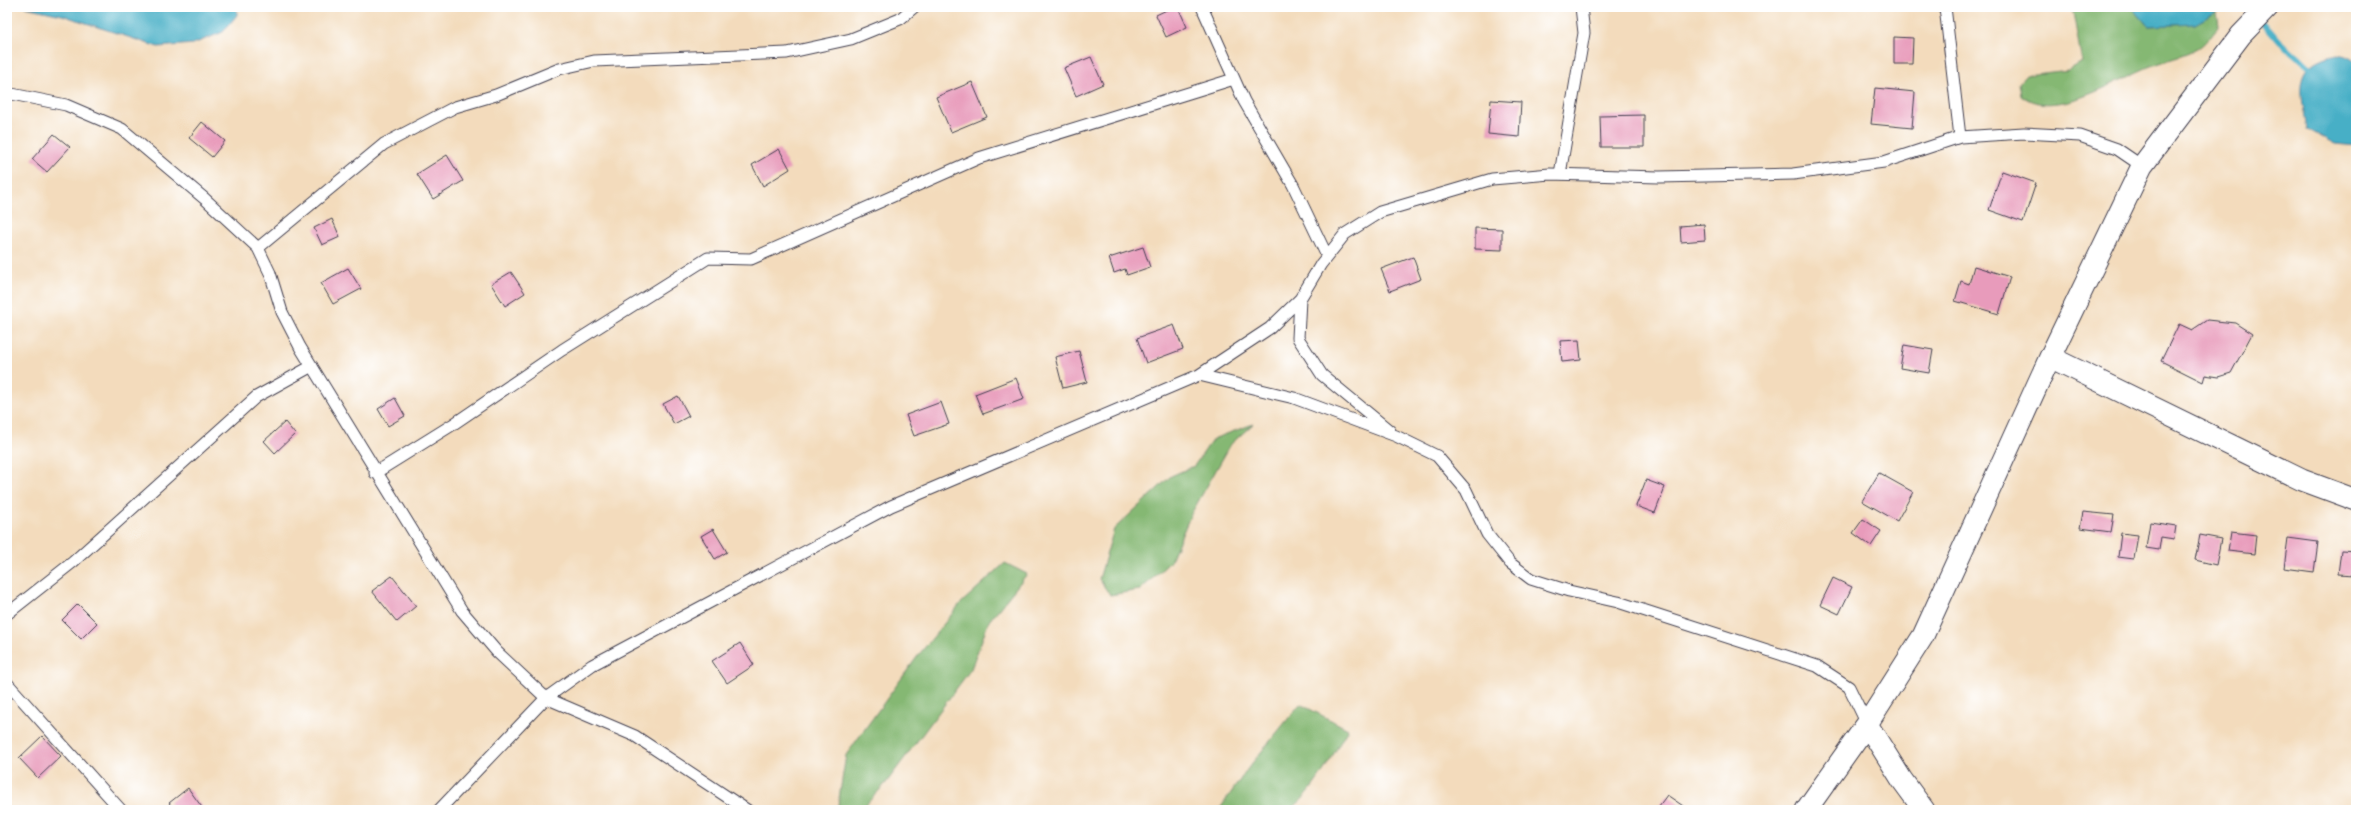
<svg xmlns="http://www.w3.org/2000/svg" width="2363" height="817" font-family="Vollkorn,serif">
	<rect width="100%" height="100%" fill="#fff"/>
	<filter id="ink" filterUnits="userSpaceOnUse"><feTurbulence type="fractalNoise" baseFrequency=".025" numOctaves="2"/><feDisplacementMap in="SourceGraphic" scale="8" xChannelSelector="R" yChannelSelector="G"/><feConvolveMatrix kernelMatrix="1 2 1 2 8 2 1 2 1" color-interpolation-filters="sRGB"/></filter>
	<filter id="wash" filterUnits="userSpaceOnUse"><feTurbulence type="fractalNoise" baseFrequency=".012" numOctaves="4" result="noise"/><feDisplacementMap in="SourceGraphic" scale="16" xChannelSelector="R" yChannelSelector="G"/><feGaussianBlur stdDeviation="0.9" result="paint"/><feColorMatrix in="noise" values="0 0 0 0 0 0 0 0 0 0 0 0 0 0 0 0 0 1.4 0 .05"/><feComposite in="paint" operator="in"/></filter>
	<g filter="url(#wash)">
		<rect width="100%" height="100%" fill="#f3dbbc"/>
		<path fill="#85b873" stroke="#546d57" d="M2072,7H2132L2148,26L2195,24L2216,12L2218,27C2212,34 2205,44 2197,49C2184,57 2165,60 2151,66C2118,79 2054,122 2021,95L2019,83L2026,75L2069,70L2082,62Z
			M1253,424L1231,444L1191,514L1170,562L1140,590L1110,595L1099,579L1114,529L1171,476L1194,466L1213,439Z
			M1005,563L1027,574L989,621L971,669L886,783L861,810H850L838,805L846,755L917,657L960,604Z
			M1300,704L1348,729C1336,749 1309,803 1287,810C1276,813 1233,810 1219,810L1249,767Z"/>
		<path fill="#47afc6" stroke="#346880" d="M25,7H237V15L223,32L193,44L158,47L62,15Z
			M2132,7H2225L2195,24L2148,26Z
			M2339,54L2347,56L2356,62V146L2335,144L2307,129C2301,92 2291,61 2339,54Z"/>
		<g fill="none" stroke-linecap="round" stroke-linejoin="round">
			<path stroke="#47afc6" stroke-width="5.5" d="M2250,7L2280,42L2309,67"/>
		</g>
		<g id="blocks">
			<path fill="#e89bbb" d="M1173,7H1178L1187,27L1166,37L1156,15Z
				M1894,37L1913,38L1912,64H1894Z
				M1091,57L1103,84L1076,96L1064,68Z
				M972,82L987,117L951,132L936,97Z
				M1875,88L1915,92L1912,128L1871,124Z
				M1491,100L1521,102L1519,137L1488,134Z
				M1644,115V147H1601L1600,116Z
				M202,122L225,141L212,157L189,138Z
				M54,134L70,147L47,172L32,159Z
				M779,149L790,169L763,186L752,165Z
				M447,155L463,181L433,199L417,174Z
				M2002,171L2036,183L2023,222L1989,210Z
				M332,219L340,237L322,245L314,228Z
				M1704,224L1705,240L1681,242L1680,226Z
				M1475,228L1502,229V250L1475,249Z
				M1143,247L1150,267L1127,275L1125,269L1114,273L1109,258Z
				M1413,257L1421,279L1390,291L1381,269Z
				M1974,266L2010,277L1999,314L1955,301L1961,281L1969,284Z
				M348,268L361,289L333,304L321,283Z
				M511,272L525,293L505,306L491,284Z
				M2207,320L2235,323L2252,334L2231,373L2218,377L2205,375L2203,382L2161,361L2179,324L2192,330Z
				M1174,325L1183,349L1146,363L1137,338Z
				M1579,340L1581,360L1562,362L1560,341Z
				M1904,345L1933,350L1929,373L1900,368Z
				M1079,351L1087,382L1063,388L1055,357Z
				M1016,378L1024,399L983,414L975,394Z
				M678,396L689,416L674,424L663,404Z
				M395,398L405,416L388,426L378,409Z
				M941,402L949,424L914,436L906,415Z
				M285,422L295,434L275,453L264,441Z
				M1879,473L1913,492L1897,521L1862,501Z
				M1646,480L1665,487L1655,513L1636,506Z
				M2083,512L2114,515L2111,532L2080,528Z
				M1863,519L1881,531L1871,546L1853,533Z
				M2150,522L2176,526L2174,539L2161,537L2159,550L2146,548Z
				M713,529L727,552L715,559L701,536Z
				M2231,532L2256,535L2254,554L2228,551Z
				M2121,533L2138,535L2134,559L2118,557Z
				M2200,535L2221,539L2216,565L2195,560Z
				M2288,538L2318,542L2314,572L2284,568Z
				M2341,550L2356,551V575L2338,574Z
				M392,576L416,606L397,622L372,591Z
				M1833,578L1852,587L1839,614L1820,605Z
				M78,604L97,623L81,639L62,620Z
				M740,643L754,665L727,683L712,661Z
				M42,736L61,756L38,778L19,758Z
				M188,788L204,810H175L169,803Z
				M1667,795L1689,810H1656Z"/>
		</g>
	</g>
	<g filter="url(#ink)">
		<use href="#blocks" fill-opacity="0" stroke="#413e4e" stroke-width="1"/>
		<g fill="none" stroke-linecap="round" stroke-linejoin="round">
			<defs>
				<path id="lane" d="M1202,7L1244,101L1293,185L1327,256
					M1945,7L1960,137
					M7,93L66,105L122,129L205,199L258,248L270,273L282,312L300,347L462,611L497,652L546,698L635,736L747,810
					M1560,174L1584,33L1581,7
					M258,248L384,144L455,107L496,95L559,69L594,61L787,53L851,39L900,19L914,7
					M1300,299L1298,338L1322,375L1390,431
					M1199,375L1294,398L1396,436L1437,456L1466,490L1487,534L1510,563L1531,579L1569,591L1618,602L1817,666L1849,687L1867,724
					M375,473L452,425L562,350L708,258L751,259L979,158L1234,79
					M7,614L73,562L256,397L312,366
					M7,683L121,810
					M439,810L546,698L592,665L891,506L1199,375L1270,328L1300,299L1321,264L1345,234L1380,212L1492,179L1550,174L1659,177L1793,174L1884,162L1960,137L2024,133L2080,136L2117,149L2142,166"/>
				<path id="street" d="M2050,357L2302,480L2356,500
					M1867,724L1902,780L1924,810
					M1806,810L1867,724L1923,636L2050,357L2142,166L2241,35L2268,7"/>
			</defs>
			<use href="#lane" stroke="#413e4e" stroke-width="13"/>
			<use href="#street" stroke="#413e4e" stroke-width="23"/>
			<use href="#lane" stroke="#fff" stroke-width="11"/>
			<use href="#street" stroke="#fff" stroke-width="21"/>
		</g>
	</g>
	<rect width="2363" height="817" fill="none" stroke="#fff" stroke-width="24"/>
</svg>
